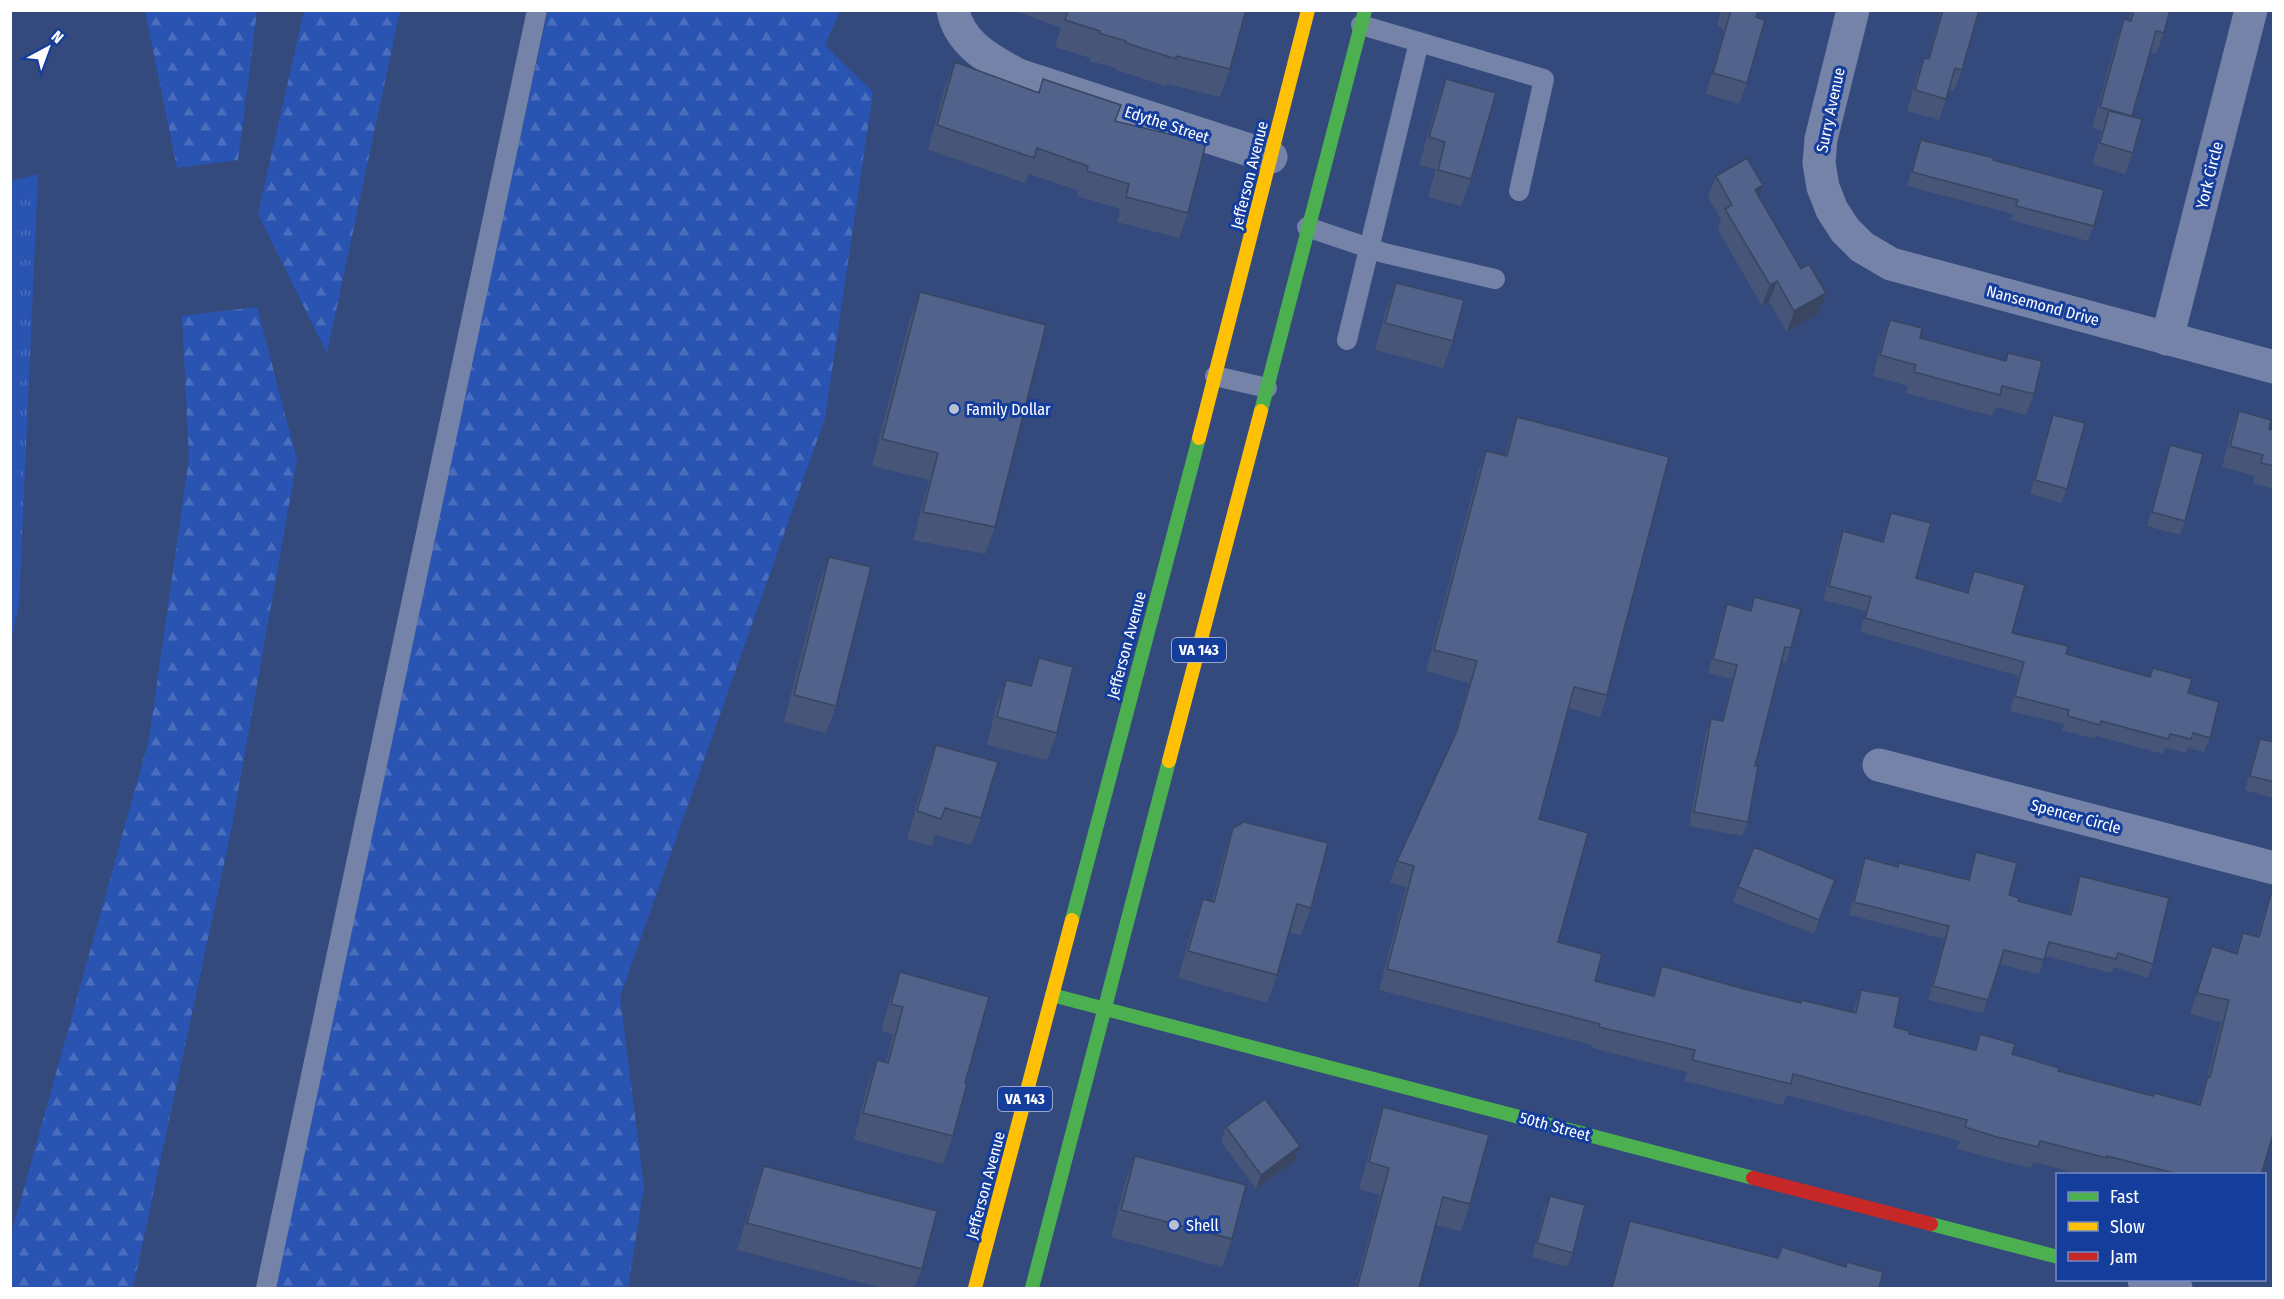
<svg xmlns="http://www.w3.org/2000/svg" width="2284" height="1299" font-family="'Fira Sans Condensed',sans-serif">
	<defs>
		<pattern id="grass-tufts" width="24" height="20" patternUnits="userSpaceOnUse" patternTransform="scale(1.5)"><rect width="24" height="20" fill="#2a54b1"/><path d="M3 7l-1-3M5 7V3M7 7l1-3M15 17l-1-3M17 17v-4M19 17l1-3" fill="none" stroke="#4a6ebd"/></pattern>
		<pattern id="forest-firs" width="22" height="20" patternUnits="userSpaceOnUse" patternTransform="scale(1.5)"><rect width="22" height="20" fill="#2a54b1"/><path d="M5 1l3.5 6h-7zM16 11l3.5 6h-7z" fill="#4a6ebd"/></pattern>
	</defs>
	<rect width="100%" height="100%" fill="#344a7c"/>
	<path fill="url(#grass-tufts)" d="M38,174L19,605L11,640V181Z"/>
	<path fill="url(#forest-firs)" d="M145,11H257L238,160L177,168Z
		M304,11H400L327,353L258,214Z
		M548,11H840L825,45L873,92L825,418L620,997L644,1187L628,1288H266Z
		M257,307L297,460L230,836L133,1288H11V1235L149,739L189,458L182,316Z"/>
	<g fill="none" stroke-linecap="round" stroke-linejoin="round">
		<path stroke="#7483a7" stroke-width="20" d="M1419,42L1544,79L1519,191
			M1307,227L1384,253L1495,279
			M1347,340L1419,42L1361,25
			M1215,376L1267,388
			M266,1288L537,10"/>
		<path stroke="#7483a7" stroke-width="33" d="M953,10C959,44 991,60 1018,75L1271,157
			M1853,10L1821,139L1819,163L1823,187L1832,210L1845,230L1862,247L1891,264L2274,367
			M2167,339L2251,10
			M1879,765L2274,868
			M2144,1280L2176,1288"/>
		<path stroke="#4caf50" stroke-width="14" d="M1261,411L1365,10
			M1072,920L1199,438
			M1052,995L1753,1178
			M1931,1224L2058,1257
			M1032,1288L1169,761"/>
		<path stroke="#ffc107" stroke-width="14" d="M1199,438L1308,10
			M1169,761L1261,411
			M975,1288L1072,920"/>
		<path stroke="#c62828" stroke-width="14" d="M1753,1178L1931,1224"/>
	</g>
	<path fill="#465578" d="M1014,10H1246L1230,69L1220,97L1167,84L1166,86L1116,70V68L1089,61L1090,58L1055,47L1061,28Z
		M1721,10H1758L1756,17L1747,83L1739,104L1706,94L1724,31L1717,24Z
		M1941,10H1979L1962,70L1954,91L1949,90L1939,120L1907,111L1916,79L1924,58L1928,59Z
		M2132,10H2170L2164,33L2156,54L2150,52L2132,117L2133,153L2125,174L2092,164L2102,131L2092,128L2116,40L2124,19L2129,20Z
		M955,62L1038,92L1043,79L1115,121L1188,213L1179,238L1117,222L1120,209L1077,196L1079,191L1029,174L1025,183L928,150L945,87Z
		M1446,79L1471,179L1461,206L1428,197L1436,169L1419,165L1436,106Z
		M1921,140L1993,160L2094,226L2088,241L2011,220L2013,214L1907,186L1916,154Z
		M1716,176L1759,196L1801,269L1826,293L1818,314L1787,332L1769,302L1762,306L1718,230L1721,220L1708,197Z
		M1396,283L1453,341L1443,368L1375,350L1386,310Z
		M920,292L995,527L985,554L913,540L929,480L872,466L910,319Z
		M1890,320L1920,338L2005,361L2008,353L2034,394L2026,415L1996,407L1992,416L1906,393L1908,386L1873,376L1882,341Z
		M2239,412L2269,429L2274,430V489L2253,484L2255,476L2222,467L2231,432Z
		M2053,415L2067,489L2061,503L2030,494L2048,429Z
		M1517,417L1607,695L1600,717L1569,708L1539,819L1558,942L1595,981L1652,996L1662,966L1744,989L1800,1003L1853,1012L1861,990L1894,1027L1909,1034L1975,1050L1980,1034L2012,1054L2058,1071L2153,1096L2198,1105L2207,1078L2221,1022L2190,1014L2205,967L2212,946L2235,954L2243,933L2257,937L2266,908L2273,887L2262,1172L2265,1174H2080L2033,1162L2031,1168L1990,1158L1957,1149L1960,1141L1787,1095L1783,1105L1684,1081L1687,1072L1592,1048V1045L1379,990L1406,887L1390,883L1397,861L1452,743L1469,683L1426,671L1478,472L1486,451L1505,456L1510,438Z
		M2170,445L2185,521L2180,535L2147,526L2165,460Z
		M1891,513L1916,578L1967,592L1974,571L2012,633L2066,654L2188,693L2210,738L2204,752L2188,748L2186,753L2165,748L2163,754L2096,736L2095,739L2062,730L2064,724L2010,711L2019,676L1860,632L1866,611L1823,600L1838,545L1843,531L1882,541Z
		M829,557L836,706L826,733L784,722L819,584Z
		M1754,597L1791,648L1786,663L1782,662L1755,766L1748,822L1742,836L1689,826L1706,733L1711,719L1722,721L1732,679L1708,673L1722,619L1727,604L1750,610Z
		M1039,658L1057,733L1047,760L987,745L996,707L1006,680L1029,686Z
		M2260,739L2274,742L2273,798L2245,790L2255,753Z
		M936,745L981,818L971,845L935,835L932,846L907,839L926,772Z
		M1233,828L1311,908L1301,935L1289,932L1277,975L1267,1003L1178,978L1193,926L1203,899L1212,901L1224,855Z
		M1976,852L2009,895L2018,901L2069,915L2075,890L2080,876L2153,964L2148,978L2114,967L2111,973L2045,956L2039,974L1999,964L1983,1013L1928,1000L1944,939L1849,915L1860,872L1865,858L1897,867L1899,863L1968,880Z
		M1738,887L1830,894L1814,934L1733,902Z
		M900,972L965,1083L953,1136L943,1164L854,1140L867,1087L877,1060L886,1062L893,1034L881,1031L890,999Z
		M1383,1107L1470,1204L1461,1231L1435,1225L1419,1288H1355L1380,1195L1359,1189L1374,1134Z
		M1226,1127L1294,1161L1256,1189L1221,1142Z
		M1135,1156L1232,1239L1222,1267L1111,1237L1125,1183Z
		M764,1166L922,1269L914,1288H882L737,1250L754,1193Z
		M1550,1196L1573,1253L1567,1267L1532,1257L1544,1210Z
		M1630,1221L1778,1258L1782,1247L1879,1288H1611L1625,1235Z"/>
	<path fill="#394561" d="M1763,185L1755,206V190Z
		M1777,281L1769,302L1762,306L1770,285Z
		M1826,293L1818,314L1787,332L1794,311Z
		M1835,880L1830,894L1814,934L1819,920Z
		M1300,1146L1294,1161L1256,1189L1261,1175Z"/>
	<path fill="#51638b" stroke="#394561" stroke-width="1.5" d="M1068,10H1246L1230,69L1176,56V59L1126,43V41L1099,33L1100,31L1065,20Z
		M1731,10H1758L1756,17L1765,20L1747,83L1713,73Z
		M1943,10H1979L1962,70L1955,68L1946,99L1915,90L1924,58L1929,59Z
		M2134,10H2170L2164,33L2156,31L2132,116L2100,107L2124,19L2131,21Z
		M955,62L1039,93L1043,79L1121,105L1115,121L1206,143L1188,213L1126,197L1129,184L1087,171L1088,166L1037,148L1034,158L937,125Z
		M1446,79L1496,93L1471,179L1438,170L1445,142L1429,137Z
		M2109,111L2142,119L2133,153L2100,143Z
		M1921,140L1994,158L1993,160L2104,190L2094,226L2016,206L2018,200L1912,172Z
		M1747,158L1763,185L1755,190L1801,269L1809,264L1826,293L1794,311L1777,281L1770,285L1725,209L1732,205L1716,176Z
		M1396,283L1464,300L1453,341L1385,323Z
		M920,292L1046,325L995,527L923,512L938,453L882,439Z
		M1890,320L1922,328L1920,338L2006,361L2008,353L2042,361L2034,394L2002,386L2000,395L1914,372L1916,365L1880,355Z
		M2239,411L2271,420L2269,429L2274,430V466L2261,463L2263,455L2230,446Z
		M2053,415L2085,423L2067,489L2035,480Z
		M1517,417L1669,457L1607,695L1574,687L1539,819L1588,833L1558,942L1602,954L1595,981L1654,996L1662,966L1744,989L1801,1003V1000L1856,1013L1861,990L1900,997L1894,1027L1909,1031V1034L1976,1050L1980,1034L2015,1044L2012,1054L2059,1068L2058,1071L2153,1096L2154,1093L2200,1105L2208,1076L2210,1077L2229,1000L2197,993L2212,946L2237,954L2243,933L2259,937L2273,887L2274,1131L2262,1172L2266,1173L2265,1181V1174H2178L2107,1156V1158L2040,1141L2038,1147L1997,1137L1965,1127L1967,1120L1793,1074L1791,1084L1692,1060L1695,1050L1599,1027L1600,1024L1387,969L1414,866L1397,861L1456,733L1477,661L1434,650L1486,451L1507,456Z
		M2170,445L2203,454L2185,521L2152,512Z
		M1891,513L1931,523L1916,578L1968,593L1974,571L2025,585L2012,633L2068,646L2066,654L2150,677L2153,668L2192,679L2188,693L2219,702L2210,738L2193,733L2191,739L2170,734L2168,739L2101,721L2100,725L2068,716L2069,710L2015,696L2024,662L1865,618L1871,597L1829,586L1843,531L1883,542Z
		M829,557L871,567L836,706L794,695Z
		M1754,597L1801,609L1791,648L1785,647L1755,766H1758L1748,822L1694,812L1711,719L1723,721L1737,665L1713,659L1727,604L1751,611Z
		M1039,658L1073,667L1057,733L997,717L1006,680L1031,686Z
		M2260,739L2274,742V782L2250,776Z
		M936,745L998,762L981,818L945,808L941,819L917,811Z
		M1244,822L1328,843L1311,908L1297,904L1277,975L1188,951L1203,899L1214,902L1233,828Z
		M1754,847L1835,880L1819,920L1738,887Z
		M1976,852L2017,863L2009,895L2019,898L2018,901L2071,915L2080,876L2169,898L2153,964L2118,953L2116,959L2049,942L2044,960L2004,950L1988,1000L1933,986L1949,926L1854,902L1865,858L1898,867L1899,863L1969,880Z
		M900,972L989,997L965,1083L967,1084L953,1136L863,1113L877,1060L888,1063L903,1007L891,1004Z
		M1265,1099L1300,1146L1261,1175L1226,1127Z
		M1383,1107L1489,1135L1470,1204L1443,1197L1419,1288H1357L1389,1168L1369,1162Z
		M1135,1156L1246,1185L1232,1239L1121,1210Z
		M764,1166L937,1211L922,1269L747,1223Z
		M1550,1196L1585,1205L1573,1253L1537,1243Z
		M1630,1221L1778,1258L1782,1247L1846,1267L1847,1262L1883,1272L1879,1288H1612Z"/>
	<g fill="#b8c0d1" stroke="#153d9b" stroke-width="2">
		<circle cx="954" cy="409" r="6"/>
		<circle cx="1174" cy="1225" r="6"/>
	</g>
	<g text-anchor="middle" stroke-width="6" stroke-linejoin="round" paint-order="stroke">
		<g fill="#153d9b" stroke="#b9c5e1" stroke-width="1.5">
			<rect x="1172" y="638" width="54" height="24" rx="4.5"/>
			<rect x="998" y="1087" width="54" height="24" rx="4.5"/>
		</g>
		<g font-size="15" font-weight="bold" fill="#fff">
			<text x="1199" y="655">VA 143</text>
			<text x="1025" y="1104">VA 143</text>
		</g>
		<g font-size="16" fill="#fff" stroke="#153d9b">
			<text transform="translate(1830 110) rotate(-78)" y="6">Surry Avenue</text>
			<text transform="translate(1167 124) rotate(18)" y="6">Edythe Street</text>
			<text transform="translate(1249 175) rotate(-76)" y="6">Jefferson Avenue</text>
			<text transform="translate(2209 175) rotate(-76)" y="6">York Circle</text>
			<text transform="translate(2043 305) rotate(15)" y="6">Nansemond Drive</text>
			<text transform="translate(1126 645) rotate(-75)" y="6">Jefferson Avenue</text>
			<text transform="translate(2076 816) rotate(15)" y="6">Spencer Circle</text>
			<text transform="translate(1555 1126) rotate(15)" y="6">50th Street</text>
			<text transform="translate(985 1185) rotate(-75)" y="6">Jefferson Avenue</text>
		</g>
		<g font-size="16" fill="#fff" stroke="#153d9b" text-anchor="start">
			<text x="966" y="415">Family Dollar</text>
			<text x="1186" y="1231">Shell</text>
		</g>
	</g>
	<rect width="2284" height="1299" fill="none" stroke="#ffffff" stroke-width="24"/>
	<rect x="2056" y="1173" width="210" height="108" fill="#153d9b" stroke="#738bc3" stroke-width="1.5"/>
	<rect x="2068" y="1192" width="30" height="9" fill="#4caf50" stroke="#738bc3" stroke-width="1.5"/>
	<text x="2110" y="1203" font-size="18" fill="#ffffff">Fast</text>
	<rect x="2068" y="1222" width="30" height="9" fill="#ffc107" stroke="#738bc3" stroke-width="1.5"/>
	<text x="2110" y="1233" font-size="18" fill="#ffffff">Slow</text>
	<rect x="2068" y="1252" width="30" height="9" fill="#c62828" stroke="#738bc3" stroke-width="1.5"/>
	<text x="2110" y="1263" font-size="18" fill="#ffffff">Jam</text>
	<g transform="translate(48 48) rotate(41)" stroke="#153d9b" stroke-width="4.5" paint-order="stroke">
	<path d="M0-4.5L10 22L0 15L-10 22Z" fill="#ffffff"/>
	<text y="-9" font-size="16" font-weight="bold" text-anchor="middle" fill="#ffffff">N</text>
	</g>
</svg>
